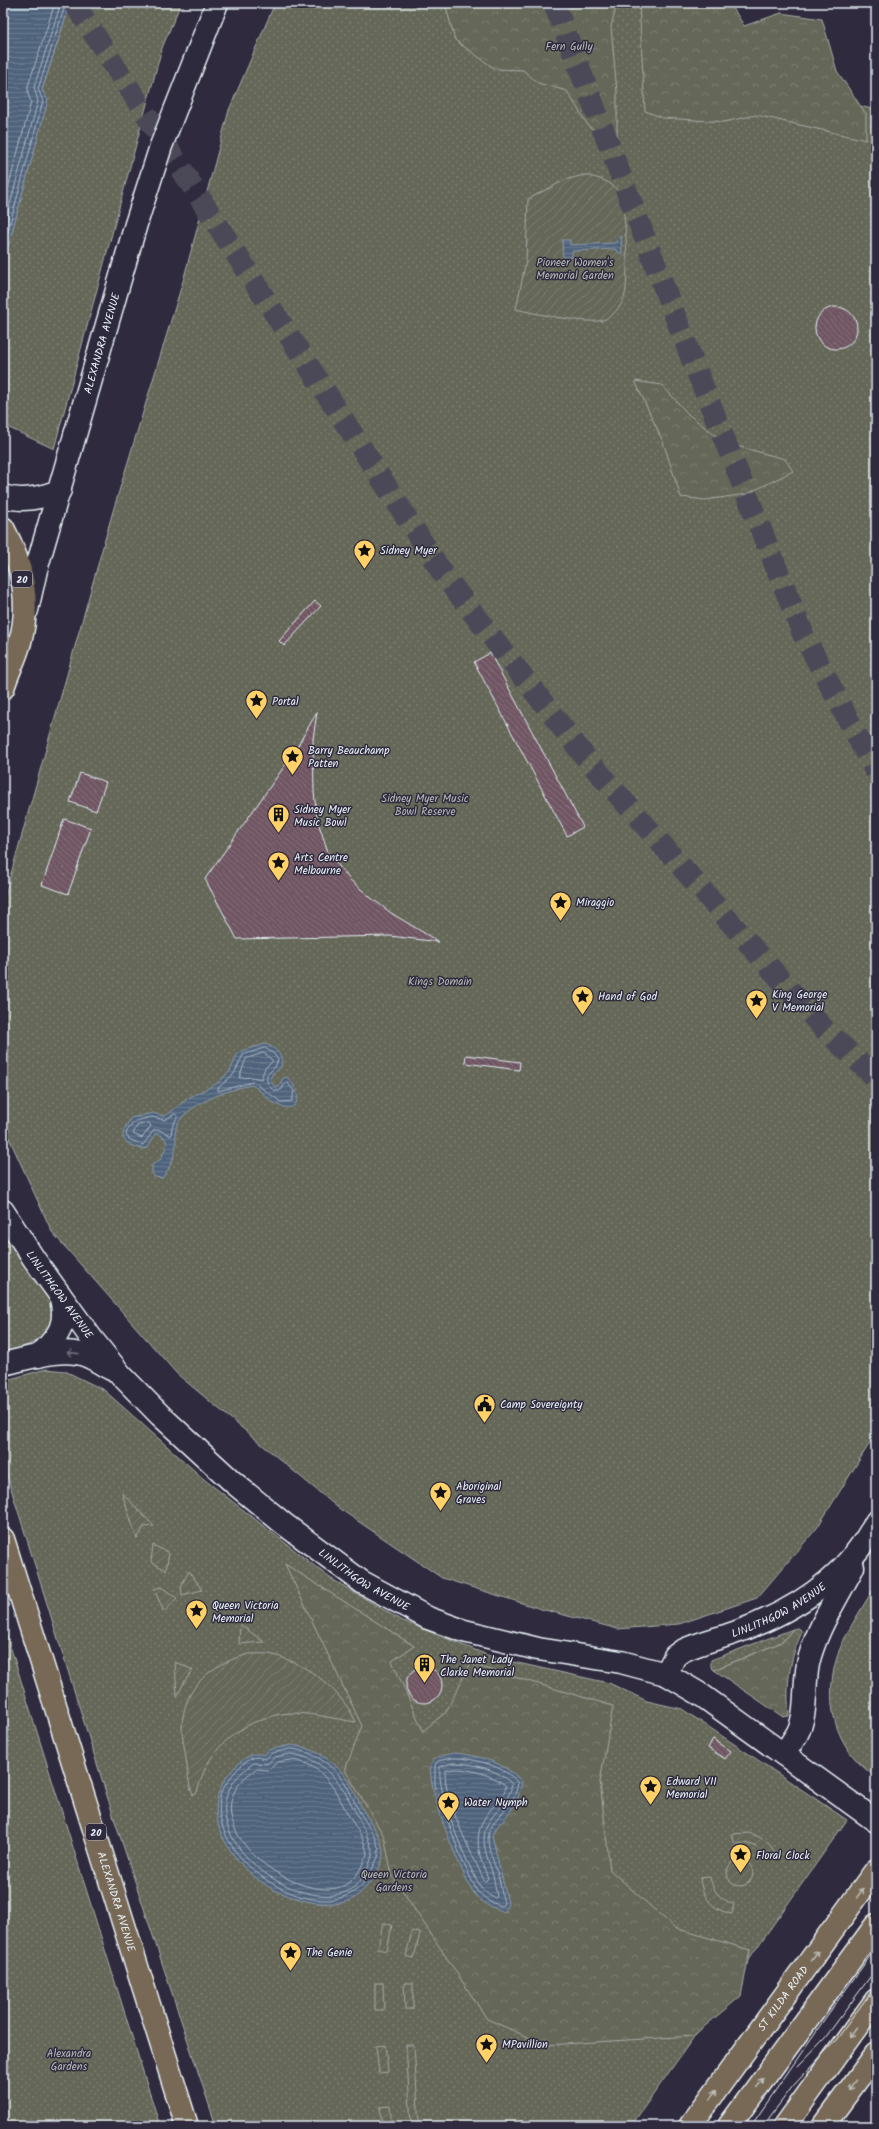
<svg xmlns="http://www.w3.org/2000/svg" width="879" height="2129" font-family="Kalam,sans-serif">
	<defs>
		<pattern id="grass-dots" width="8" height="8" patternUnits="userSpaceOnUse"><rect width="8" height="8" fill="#656758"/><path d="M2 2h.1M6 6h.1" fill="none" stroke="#7b7d71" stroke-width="1.8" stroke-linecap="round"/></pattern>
		<pattern id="forest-crowns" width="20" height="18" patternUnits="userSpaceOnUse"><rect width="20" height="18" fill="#656758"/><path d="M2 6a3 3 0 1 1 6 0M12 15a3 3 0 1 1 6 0" fill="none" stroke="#7b7d71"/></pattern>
		<pattern id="garden-furrows" width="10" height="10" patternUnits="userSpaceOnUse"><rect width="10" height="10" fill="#656758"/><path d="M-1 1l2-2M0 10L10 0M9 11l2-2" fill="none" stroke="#7b7d71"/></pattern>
		<pattern id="water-rules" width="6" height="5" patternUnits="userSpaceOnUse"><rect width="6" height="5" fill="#50637b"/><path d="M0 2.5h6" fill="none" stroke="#697a8e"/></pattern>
		<pattern id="building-back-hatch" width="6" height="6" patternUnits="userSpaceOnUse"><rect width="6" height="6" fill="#6f5762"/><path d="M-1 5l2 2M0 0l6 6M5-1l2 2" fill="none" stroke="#847079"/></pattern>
	</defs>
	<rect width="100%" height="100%" fill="#2f2a3d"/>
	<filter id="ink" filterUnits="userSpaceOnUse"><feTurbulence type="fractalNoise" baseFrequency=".025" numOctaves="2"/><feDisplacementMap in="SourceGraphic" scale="8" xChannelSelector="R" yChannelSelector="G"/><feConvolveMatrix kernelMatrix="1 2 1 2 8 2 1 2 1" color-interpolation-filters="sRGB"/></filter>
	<g filter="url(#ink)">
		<path fill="url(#grass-dots)" stroke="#a6aca8" d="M72,3H181L162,48L54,449L3,425V265L47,100L42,90L70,4Z
			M275,3H673L828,98L876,110V1433L817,1528L757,1598L679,1624L618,1629L541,1609L442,1578L337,1507L177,1374L52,1232L3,1125V902L113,511L183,281L229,110Z
			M3,1233L48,1297C64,1334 33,1346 3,1352Z
			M46,1369L65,1371L104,1390L205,1480L330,1578L401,1620L495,1658L609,1683L647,1701L682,1709L847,1820L631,2126H216L114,1818L3,1463V1381Z
			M876,1584V1777C833,1748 822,1699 839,1651C848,1628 864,1606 876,1584Z
			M3,1623L160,2126H3Z
			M793,1629L782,1642L714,1670L711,1667V1660Z"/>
		<path fill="url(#forest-crowns)" stroke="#a6aca8" d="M447,3H617L611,27L617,92V139L589,127L567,91L538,83L523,70L495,69L455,40L446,7Z
			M639,3H730L744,26L781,13L822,19L837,71L866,114V140L756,115L724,122L663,118L645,111Z
			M635,381L662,385L688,414L725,443L785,459L793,471L747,494L705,500L681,497L663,442Z
			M285,1564L414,1646L392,1661L423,1731L446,1712L470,1664L613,1706L600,1782L610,1870L675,1928L750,1950L741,1996L693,2036L546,2045L487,2019L392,1875L384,1836L345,1770L362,1726Z
			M797,1628L800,1629L802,1632C789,1660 786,1686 789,1716L783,1717L714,1670L782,1642L793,1629Z"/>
		<path fill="url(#garden-furrows)" stroke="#a6aca8" d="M584,175C598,178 614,181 620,195C626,211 630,283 624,298C621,307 612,317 603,320C593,325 530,313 516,309L526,261L528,199L565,180Z
			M122,1493L154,1526L144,1527L137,1539Z
			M153,1545L169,1553L166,1570L151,1562Z
			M189,1571L202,1590L182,1595L181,1586Z
			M161,1587L177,1598L164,1612L154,1589Z
			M240,1624L264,1642L239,1644Z
			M249,1654C256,1654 266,1653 274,1655C309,1665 340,1689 356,1722C336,1719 316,1714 295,1713C258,1713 219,1737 204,1771C201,1778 199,1787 196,1794L193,1795C188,1785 188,1770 186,1759C185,1749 182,1738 182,1728C183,1686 211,1664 249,1654Z
			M175,1662L193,1670L184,1682L177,1697Z
			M748,1833C760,1836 773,1843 775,1856L766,1858C760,1846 748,1841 735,1844L732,1834Z
			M727 1873a13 13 0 1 1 26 0a13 13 0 1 1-26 0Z
			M710,1877C713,1892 720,1899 734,1904L732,1914C712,1910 702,1897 700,1878Z
			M383,1923L392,1925L387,1951L378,1949Z
			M412,1931L420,1933L414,1958L406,1956Z
			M375,1983H383L384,2010H375Z
			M404,1983H413V2009H405Z
			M385,2045L388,2072L379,2073L376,2046Z
			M406,2045H414L419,2126H411Z
			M390,2106L392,2126H382L380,2107Z"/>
		<path fill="url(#water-rules)" stroke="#8d9cad" d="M3,3H72L70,4L42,90L48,100L3,265Z
			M621,235L622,255L615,249L572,251V257H563L562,240H570V245L615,243Z
			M265,1044C275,1047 289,1059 278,1070C275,1072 272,1073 271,1077C270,1081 272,1083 274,1086L278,1087L283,1078L287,1077C301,1089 303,1114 280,1106C269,1102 262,1091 252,1085C232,1088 181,1106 176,1128C175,1133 176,1139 176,1144C175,1155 170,1169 162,1178L155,1177L152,1173V1165L161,1159C163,1153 168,1146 166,1140L161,1135L155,1134L148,1148L142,1149C119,1142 119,1136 131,1118L153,1113L163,1116L168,1114L190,1097L218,1083L230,1071L237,1055L241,1051Z
			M291,1745C314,1747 335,1761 348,1780C354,1789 358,1801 363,1810C370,1822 383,1839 383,1854C383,1869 364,1893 351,1900C338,1906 320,1904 306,1901C295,1898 282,1894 272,1889C229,1863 192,1809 236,1766C244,1758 253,1751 264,1755L268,1750Z
			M454,1753C478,1755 507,1763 522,1782C520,1791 518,1801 512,1809C506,1818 498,1824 492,1835L508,1903L505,1912C493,1908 481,1903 474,1893C462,1876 422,1778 432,1762C436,1755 447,1755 454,1753Z"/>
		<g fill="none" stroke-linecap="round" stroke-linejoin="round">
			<path stroke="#abb8c6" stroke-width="1" d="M3,207L31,102L28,94V86L55,3
				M3,230L38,101L34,87L61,3
				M3,250L43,101L38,89L66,3
				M265,1048L274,1054L278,1060L275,1067L267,1075C266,1083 269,1090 278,1091L282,1089L285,1083H288L294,1091L292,1101L281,1102L253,1082L218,1091V1088L234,1074L243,1055Z
				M264,1053L273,1061L265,1068L261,1079L252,1077L239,1078L246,1059Z
				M175,1114L178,1116L172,1127L171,1136L160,1130H154L143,1145L129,1139L126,1135L127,1131L135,1121L152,1117L164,1120Z
				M149,1123L151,1126L142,1138L133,1134L137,1126Z
				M291,1749C313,1751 333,1765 345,1783C351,1793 355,1804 360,1813C366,1822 380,1843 379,1854C378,1858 376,1862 374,1865C365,1889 346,1901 321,1900C273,1897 208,1846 221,1793C223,1787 228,1782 231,1777C236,1770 247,1758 257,1757C259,1757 262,1759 265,1759L272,1753Z
				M291,1754C303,1755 314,1760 324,1768C330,1772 336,1780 341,1786C347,1795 376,1848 372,1856C368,1870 360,1886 346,1892C287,1915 170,1818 254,1763L267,1764L275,1757Z
				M454,1758C474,1758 505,1766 518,1783C514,1809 495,1813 489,1833C485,1846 495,1863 498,1875C501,1884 501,1893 504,1903L502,1906L490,1902L477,1891L461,1858L435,1785V1765L438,1761Z
				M291,1760C325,1763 336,1793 350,1818C357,1829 365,1840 367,1854C362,1866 357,1879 345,1885C299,1909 178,1820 256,1769L268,1770L278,1762Z
				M454,1763C472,1763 500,1770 512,1784C510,1800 499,1807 490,1820C478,1838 487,1856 493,1875C495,1882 495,1889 497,1896L495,1898C490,1897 484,1891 481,1887C467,1866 436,1791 440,1767Z
				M455,1769C471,1769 494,1775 506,1786C504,1796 499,1801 493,1807C471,1831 477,1851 488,1878L486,1881L484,1880C471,1852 444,1801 445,1771Z"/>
		</g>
		<path fill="url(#building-back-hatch)" stroke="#e8f1f8" d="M815 328a21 21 0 1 1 42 0a21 21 0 1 1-42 0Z
			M315,601L321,606L284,646L279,641Z
			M490,653L583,827L567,836L474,662Z
			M317,712L313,739L314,792L317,819L328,852L350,880L370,897L391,913L439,942L390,936L237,939L205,879L293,754Z
			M80,773L106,782L96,811L70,802Z
			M64,819L91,828L68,894L42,885Z
			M466,1055L520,1062L519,1070L465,1063Z
			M406 1685a18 18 0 1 1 36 0a18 18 0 1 1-36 0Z
			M713,1739L731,1751L725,1759L708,1748Z"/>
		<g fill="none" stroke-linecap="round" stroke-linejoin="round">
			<path stroke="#4b4859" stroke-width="22" stroke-dasharray="22 11" stroke-linecap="butt" d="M74,3L443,574L586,758L823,1028L876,1078
				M554,3L691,357L804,636L876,772"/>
			<defs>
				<g id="tertiary">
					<path d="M3,496C21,502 43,498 60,490"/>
					<path id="s1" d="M27,610L36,570L136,224L161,146L217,3"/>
					<path id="s2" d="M3,1211L34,1259L92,1339L121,1375L160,1415L234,1483L284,1524L362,1582L428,1618L464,1631L538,1649L621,1662L666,1674L700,1694L876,1821"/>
					<path d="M39,1356C58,1336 69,1325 60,1295"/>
					<path d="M3,1364C26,1359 63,1346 87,1356C95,1359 103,1365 111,1369"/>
					<path id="s3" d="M666,1674L675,1656L682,1651C699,1643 717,1639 734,1633C794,1612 846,1579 876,1522"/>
					<path d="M783,1754C788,1748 793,1741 797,1734C809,1712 802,1680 810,1656C819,1625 838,1596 853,1567"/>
				</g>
				<g id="primary">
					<path id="s4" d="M690,2126L876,1870"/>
					<path d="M729,2126L876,1925"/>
					<path d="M785,2126L876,2000"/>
					<path d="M823,2126L876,2054"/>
				</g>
				<g id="trunk">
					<path d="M3,528C22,563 31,603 20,642C16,657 8,672 3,688"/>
					<path id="s5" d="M3,1539L187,2126"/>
				</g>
			</defs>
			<use href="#tertiary" stroke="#e8f1f8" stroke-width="25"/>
			<use href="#primary" stroke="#e8f1f8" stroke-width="25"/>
			<use href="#trunk" stroke="#e8f1f8" stroke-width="25"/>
			<use href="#tertiary" stroke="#2f2a3d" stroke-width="22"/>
			<use href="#primary" stroke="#776954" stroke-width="22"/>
			<use href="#trunk" stroke="#776954" stroke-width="22"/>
			<path stroke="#e8f1f8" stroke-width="1" d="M798,2066L825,2038L876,1969
				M751,2126L826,2017L876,1948
				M763,2126L793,2086L837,2039L876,1985"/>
		</g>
		<defs><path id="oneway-shaft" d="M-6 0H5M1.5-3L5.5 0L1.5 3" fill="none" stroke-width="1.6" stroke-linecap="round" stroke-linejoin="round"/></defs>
		<use stroke="#70707e" href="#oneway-shaft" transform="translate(73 1353) rotate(-174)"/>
		<g stroke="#bbbbb6">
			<use href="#oneway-shaft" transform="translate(860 1893) rotate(-55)"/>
			<use href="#oneway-shaft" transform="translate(815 1956) rotate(-54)"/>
			<use href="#oneway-shaft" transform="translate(853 2032) rotate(126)"/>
			<use href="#oneway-shaft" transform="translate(760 2083) rotate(-54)"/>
			<use href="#oneway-shaft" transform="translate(853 2085) rotate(126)"/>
			<use href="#oneway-shaft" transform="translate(713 2095) rotate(-54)"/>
		</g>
	</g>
	<defs>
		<symbol id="sight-pin" viewBox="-11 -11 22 30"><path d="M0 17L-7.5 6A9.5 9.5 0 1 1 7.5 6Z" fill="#ffd166" stroke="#2f2a3d"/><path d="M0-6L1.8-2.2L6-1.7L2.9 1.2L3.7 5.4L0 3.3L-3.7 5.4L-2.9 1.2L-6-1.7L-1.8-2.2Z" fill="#111"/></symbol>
		<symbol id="building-pin" viewBox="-11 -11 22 30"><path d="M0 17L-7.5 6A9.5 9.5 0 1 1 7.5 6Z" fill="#ffd166" stroke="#2f2a3d"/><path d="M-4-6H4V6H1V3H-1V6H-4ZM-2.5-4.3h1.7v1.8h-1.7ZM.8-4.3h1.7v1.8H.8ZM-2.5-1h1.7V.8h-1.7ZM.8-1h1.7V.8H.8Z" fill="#111"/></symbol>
		<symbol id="civic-pin" viewBox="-11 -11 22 30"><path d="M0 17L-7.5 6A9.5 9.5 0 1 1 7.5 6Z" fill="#ffd166" stroke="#2f2a3d"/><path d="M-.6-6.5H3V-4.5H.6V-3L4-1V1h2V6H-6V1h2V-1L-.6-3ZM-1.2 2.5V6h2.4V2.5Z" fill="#111"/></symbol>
	</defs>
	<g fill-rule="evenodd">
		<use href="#sight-pin" x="352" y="538" width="25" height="34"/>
		<use href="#sight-pin" x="244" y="688" width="25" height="34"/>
		<use href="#sight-pin" x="280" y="744" width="25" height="34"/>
		<use href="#building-pin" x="266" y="802" width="25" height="34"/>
		<use href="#sight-pin" x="266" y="850" width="25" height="34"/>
		<use href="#sight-pin" x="548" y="890" width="25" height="34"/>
		<use href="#sight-pin" x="570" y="984" width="25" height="34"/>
		<use href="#sight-pin" x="744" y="988" width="25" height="34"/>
		<use href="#civic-pin" x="472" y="1392" width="25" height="34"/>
		<use href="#sight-pin" x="428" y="1480" width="25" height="34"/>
		<use href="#sight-pin" x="184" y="1598" width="25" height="34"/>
		<use href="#building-pin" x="412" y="1652" width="25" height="34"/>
		<use href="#sight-pin" x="638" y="1774" width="25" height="34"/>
		<use href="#sight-pin" x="436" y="1790" width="25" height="34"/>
		<use href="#sight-pin" x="728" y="1842" width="25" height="34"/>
		<use href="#sight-pin" x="278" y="1940" width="25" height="34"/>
		<use href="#sight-pin" x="474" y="2032" width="25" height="34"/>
	</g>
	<g text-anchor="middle" stroke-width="3" stroke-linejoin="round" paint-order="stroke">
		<g fill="#2f2a3d" stroke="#b0b5c0" stroke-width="1">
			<rect x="12" y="571" width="20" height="16" rx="3"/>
			<rect x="86" y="1824" width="20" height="16" rx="3"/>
		</g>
		<g font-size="10" font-weight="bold" fill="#e8f1f8">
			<text x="22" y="583">20</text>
			<text x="96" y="1836">20</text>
		</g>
		<g font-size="11" fill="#b4bab8" stroke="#2f2a3d">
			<text x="569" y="50">Fern Gully</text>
			<text x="575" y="266">Pioneer Women's<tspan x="575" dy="13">Memorial Garden</tspan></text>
			<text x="425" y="802">Sidney Myer Music<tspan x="425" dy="13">Bowl Reserve</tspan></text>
			<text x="440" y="985">Kings Domain</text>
			<text x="394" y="1878">Queen Victoria<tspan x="394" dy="13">Gardens</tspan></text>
			<text x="69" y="2057">Alexandra<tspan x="69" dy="13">Gardens</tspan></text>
		</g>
		<g font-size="11" fill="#e8f1f8" stroke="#2f2a3d">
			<text dy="4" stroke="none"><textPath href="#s1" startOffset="277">ALEXANDRA AVENUE</textPath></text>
			<text dy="4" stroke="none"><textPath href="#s2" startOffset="101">LINLITHGOW AVENUE</textPath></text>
			<text dy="4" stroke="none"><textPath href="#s2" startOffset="521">LINLITHGOW AVENUE</textPath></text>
			<text dy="4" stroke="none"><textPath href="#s3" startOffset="134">LINLITHGOW AVENUE</textPath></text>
			<text dy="4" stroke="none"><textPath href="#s5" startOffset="380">ALEXANDRA AVENUE</textPath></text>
			<text dy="4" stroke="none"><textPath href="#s4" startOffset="158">ST KILDA ROAD</textPath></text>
		</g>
		<g font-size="11" fill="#e8f1f8" stroke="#2f2a3d" text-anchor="start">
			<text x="380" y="554">Sidney Myer</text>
			<text x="272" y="705">Portal</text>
			<text x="308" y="754">Barry Beauchamp<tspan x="308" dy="13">Patten</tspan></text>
			<text x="294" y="813">Sidney Myer<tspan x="294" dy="13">Music Bowl</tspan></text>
			<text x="294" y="861">Arts Centre<tspan x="294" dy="13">Melbourne</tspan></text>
			<text x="576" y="906">Miraggio</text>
			<text x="772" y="998">King George<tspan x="772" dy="13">V Memorial</tspan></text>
			<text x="598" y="1000">Hand of God</text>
			<text x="500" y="1408">Camp Sovereignty</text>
			<text x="456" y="1490">Aboriginal<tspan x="456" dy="13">Graves</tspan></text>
			<text x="212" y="1609">Queen Victoria<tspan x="212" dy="13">Memorial</tspan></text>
			<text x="440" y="1663">The Janet Lady<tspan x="440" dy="13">Clarke Memorial</tspan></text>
			<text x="666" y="1785">Edward VII<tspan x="666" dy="13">Memorial</tspan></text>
			<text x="464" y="1806">Water Nymph</text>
			<text x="756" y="1859">Floral Clock</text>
			<text x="306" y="1956">The Genie</text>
			<text x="502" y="2048">MPavillion</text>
		</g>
	</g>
	<rect width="879" height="2129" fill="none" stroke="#2f2a3d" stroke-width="16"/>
	<rect x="8" y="8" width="863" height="2113" fill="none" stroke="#e8f1f8" stroke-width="1.5" filter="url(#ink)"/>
</svg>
